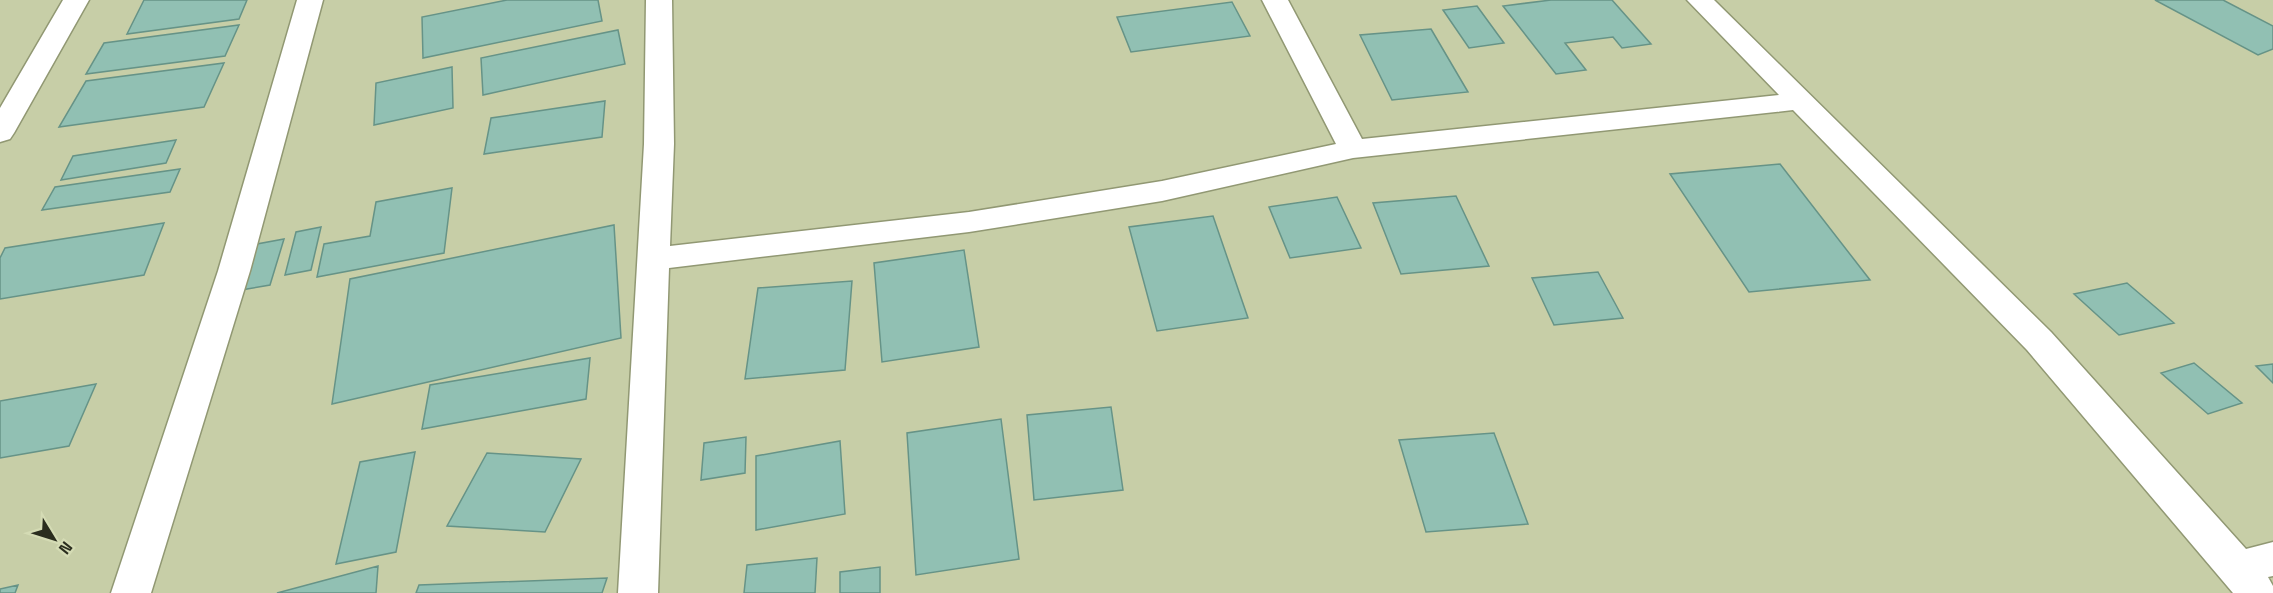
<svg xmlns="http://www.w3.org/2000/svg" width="2273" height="593" font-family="'Space Grotesk',sans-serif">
	<rect width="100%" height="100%" fill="#c7cea7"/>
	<path fill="#91c0b3" stroke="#669387" stroke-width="1.5" d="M144,0H247L239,19L127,34Z
		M507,0H598L602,21L423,58L422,17Z
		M1551,0H1612L1651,44L1622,48L1613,37L1565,43L1586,70L1556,74L1503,6Z
		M2155,0H2223L2273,26V49L2258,55Z
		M1232,2L1250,36L1131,52L1117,17Z
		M1477,6L1504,43L1469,48L1443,10Z
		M239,25L225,56L86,74L104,43Z
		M1431,29L1468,92L1392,100L1360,35Z
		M618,30L625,64L483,95L481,58Z
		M224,63L204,107L59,127L86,81Z
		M452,67L453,108L374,125L376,83Z
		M605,101L602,137L484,154L491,118Z
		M176,140L166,163L61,180L73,156Z
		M1780,164L1870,280L1749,292L1670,174Z
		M180,169L170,192L42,210L55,187Z
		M452,188L444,253L317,277L324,244L370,236L376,202Z
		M1456,196L1489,266L1401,274L1373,203Z
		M1337,197L1361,248L1290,258L1269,207Z
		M1213,216L1248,318L1157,331L1129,227Z
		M164,223L144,275L0,299V258L5,248Z
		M614,225L621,338L332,404L350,279Z
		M321,227L311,270L285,275L296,232Z
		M284,239L270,285L241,290L257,244Z
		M964,250L979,347L882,362L874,263Z
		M1598,272L1623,318L1554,325L1532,278Z
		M852,281L845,370L745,379L758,288Z
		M2127,283L2174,323L2119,335L2074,294Z
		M590,358L586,399L422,429L430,385Z
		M2194,363L2242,403L2208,414L2161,373Z
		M2273,364V383L2256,366Z
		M96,384L69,446L0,458V401Z
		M1111,407L1123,490L1034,500L1027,415Z
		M1001,419L1019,559L916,575L907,433Z
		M1494,433L1528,524L1426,532L1399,440Z
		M746,437L745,473L701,480L704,443Z
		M840,441L845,514L756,530V456Z
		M415,452L396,552L336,564L360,462Z
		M487,453L581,459L545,532L447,526Z
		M817,558L815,593H744L747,565Z
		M378,566L376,593H277Z
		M880,567V593H840V572Z
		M607,578L602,593H416L419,585Z
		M18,585L15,593H0V589Z"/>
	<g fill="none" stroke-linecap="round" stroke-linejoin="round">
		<defs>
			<path id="street" d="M63,0H89L14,133L10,139L0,142V108Z
				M297,0H323L250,271L151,593H111L218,271Z
				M646,0H672L674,144L670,246L969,212L1162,181L1336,144L1262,0H1288L1362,139L1779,95L1687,0H1714L2051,332L2246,549L2273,542V576L2268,577L2273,586V593H2233L2027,350L1793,110L1353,158L1162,201L969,232L669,268L658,593H618L644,144Z"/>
		</defs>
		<use href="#street" stroke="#919873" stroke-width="3"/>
		<use href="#street" fill="#fff" fill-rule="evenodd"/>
	</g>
	<g transform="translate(54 539) rotate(128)" stroke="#d4dbb4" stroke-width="4.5" paint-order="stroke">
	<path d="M0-4.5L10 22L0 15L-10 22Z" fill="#2a2d1e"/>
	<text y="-9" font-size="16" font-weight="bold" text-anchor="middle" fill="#2a2d1e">N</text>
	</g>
</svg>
